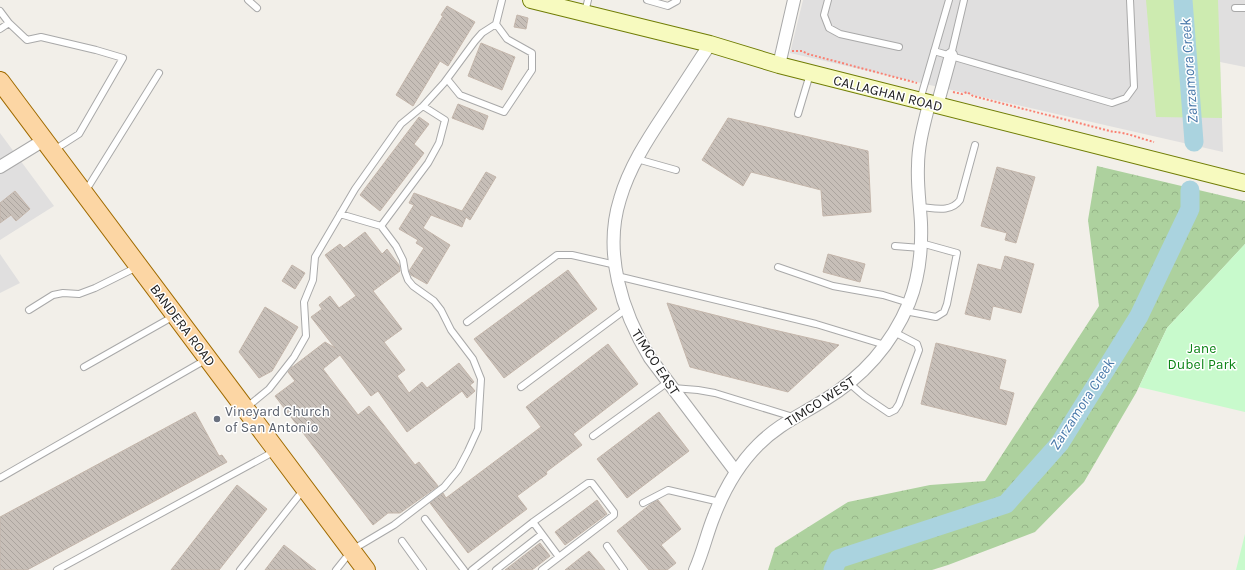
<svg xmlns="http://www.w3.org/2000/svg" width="1245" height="570" font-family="Karla,sans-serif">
	<defs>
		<pattern id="forest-crowns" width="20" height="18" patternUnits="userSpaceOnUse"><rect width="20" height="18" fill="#add19e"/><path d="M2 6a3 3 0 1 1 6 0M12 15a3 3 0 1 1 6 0" fill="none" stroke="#95b388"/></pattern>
		<pattern id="building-back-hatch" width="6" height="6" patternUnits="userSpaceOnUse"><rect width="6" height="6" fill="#c7bfb8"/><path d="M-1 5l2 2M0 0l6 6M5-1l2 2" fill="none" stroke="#aba49e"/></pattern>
	</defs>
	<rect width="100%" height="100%" fill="#f2efe9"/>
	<path fill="#e0dfdf" d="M803,0H1245V67L1220,62L1223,152L790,53Z
		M0,133L54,206L0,240Z
		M0,254L20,283L0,293Z"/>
	<path fill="#cdebb0" d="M1146,0H1218L1222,118L1156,117Z"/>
	<path fill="url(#forest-crowns)" d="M1097,166L1245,201V244L1167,328L1136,393L1084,482L1035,532L948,565L932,570H768L775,548L848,502L930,485L985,481L1099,306L1088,220Z"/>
	<path fill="#c8facc" d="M1245,244V412L1139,387L1167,328Z
		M1245,534V570H1236Z"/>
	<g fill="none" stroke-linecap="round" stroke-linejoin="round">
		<path stroke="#aad3df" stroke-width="19" d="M1183,0L1194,142
			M833,570L838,559L1006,504L1060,443L1139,316L1190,209V190"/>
	</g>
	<path fill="url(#building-back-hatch)" stroke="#c4b6ab" d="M447,6L475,22L448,66L440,61L413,106L396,95L443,16L441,15Z
		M517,15L528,18L526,29L514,27Z
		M481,43L515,57L502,90L468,76Z
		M458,104L488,116L483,130L452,118Z
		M419,117L429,124L414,144L424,153L380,211L360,195Z
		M728,118L868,151L871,212L823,216L821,190L751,172L743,186L702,160Z
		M997,167L1035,177L1016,243L1005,240L1007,233L981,226Z
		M486,172L496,177L470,220L466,217L462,227L431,215L423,228L450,245L427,284L411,275L409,271L424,248L416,243L418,240L399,229L414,205L409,203L414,193L462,211Z
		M15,191L30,209L16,221L11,215L0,223V203Z
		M365,232L382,254L387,249L399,265L400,271L373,291L402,329L384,342L405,370L397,376L409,393L422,382L427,388L459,363L474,382L470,385L475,391L467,398L462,391L407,432L378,391L371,396L340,355L323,369L358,415L369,406L415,465L419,462L438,486L400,513H388L373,525L275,396L295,381L288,372L291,368L325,342L335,348L311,317L322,309L319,305L330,296L339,308L356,296L325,255L340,244L344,248Z
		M828,254L865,264L860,282L823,272Z
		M1005,256L1034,264L1021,313L993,306L990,320L965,314L978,264L1001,270Z
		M292,265L305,273L295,289L282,281Z
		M568,270L597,309L504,378L474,339Z
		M667,303L770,329L839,345L788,392L690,367Z
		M265,307L298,327L272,371L259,378L239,352Z
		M936,343L1006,360L999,389L1014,393L1006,425L921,404Z
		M608,344L638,384L573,434L582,445L546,472L547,474L517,496L527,509L468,553L430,503L443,493L446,498L541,427L526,407Z
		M195,412L219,456L222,455L227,462L27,570H0V517Z
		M659,412L689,451L627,498L597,459Z
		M237,485L267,509L219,570H171Z
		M597,500L607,514L565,545L555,532Z
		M658,500L681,529L661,545L676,563L667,570H649L617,531L652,503Z
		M540,543L550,556L532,570H505Z
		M284,545L316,570H265Z
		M589,551L605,570H565Z"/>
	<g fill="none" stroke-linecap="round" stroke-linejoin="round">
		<defs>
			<path id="lane" d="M248,0L257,8
				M647,0L668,6L677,1V0
				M828,0L824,15L829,28L840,34L899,47
				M1235,8H1245
				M0,11L9,23L27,40L41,37L96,50L123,58L79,134L54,150
				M585,12L588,0
				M0,29L9,23
				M934,51L1112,103L1126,98L1134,87L1130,0
				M951,55L964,0
				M447,79L460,95L504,112L532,70V53L507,39L496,24
				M920,100L949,0
				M798,114L810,74
				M637,159L676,170
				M85,192L159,73
				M920,207C934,208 951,213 960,200L975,145
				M340,214L381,226L428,163L439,143L445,120L423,106
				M895,246L921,248
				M778,267L833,286L883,295L909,303
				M617,276L816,324L885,345
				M29,310L53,295L63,293L79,294L95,288L137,267
				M905,311L936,317L944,312L947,304L957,253L921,243
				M467,322L557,255H572L616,265
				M84,367L174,316
				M849,383L864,396L889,413L895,410L899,404L919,350L917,344L894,332
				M521,387L626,309
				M673,388L698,390L715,393L793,417
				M247,407L269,389L294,357L306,336L304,302L313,280L315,257L355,189L401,124L423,106L444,83L475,41L482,33L496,24L502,0
				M593,436L668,382
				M0,478L207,359
				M643,503L668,490L720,502
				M425,519L464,570
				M533,522L559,557
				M402,541L423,570
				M607,546L624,570
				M57,570L275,451
				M240,570L304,489
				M336,570L352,550L394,525L444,487L458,470L468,451L478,429L481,379L473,359L451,330L441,310L434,301L413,286L408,280L405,272L403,260L396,246L381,226
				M472,570L533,522L588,483H592L614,512V515L542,570
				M496,570L542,534"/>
			<path id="street" d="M710,44C695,67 680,90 665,113C647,140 629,168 620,199C603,253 622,312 650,358L736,472
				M779,65L794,0
				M937,106L951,55
				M0,167L44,140
				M695,570C703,552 707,533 714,516C724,490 739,464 758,445C779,424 799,416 823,401C863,377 891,346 909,303C919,278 922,250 921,223C920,204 917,185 918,166C918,145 924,124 929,104"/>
			<path id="secondary" d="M531,0L710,44L779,65L1245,183"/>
			<path id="primary" d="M0,81L366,570"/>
		</defs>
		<use href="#lane" stroke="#a9a9a9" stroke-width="8"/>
		<use href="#street" stroke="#a9a9a9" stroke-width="14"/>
		<use href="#secondary" stroke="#707d05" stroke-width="18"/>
		<use href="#primary" stroke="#a06b00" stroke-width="20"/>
		<path stroke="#fa8072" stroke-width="2" stroke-dasharray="2 2" stroke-linecap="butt" d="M792,51H802L808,54L917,83
			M953,92L962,94L967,92L973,96L1114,132C1125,132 1142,139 1154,142"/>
		<use href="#lane" stroke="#fff" stroke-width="6"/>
		<use href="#street" stroke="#fff" stroke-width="12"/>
		<use href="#secondary" stroke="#f7fabf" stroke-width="16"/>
		<use href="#primary" stroke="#fcd6a4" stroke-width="18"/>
	</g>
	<circle fill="#6b7280" stroke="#fff" stroke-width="1.5" cx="217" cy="419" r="4"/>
	<g text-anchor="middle" stroke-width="3" stroke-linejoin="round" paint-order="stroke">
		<g font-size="14" fill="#222" stroke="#fff">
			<text transform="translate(888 93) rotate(14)" y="5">CALLAGHAN ROAD</text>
			<text transform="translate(183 325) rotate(53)" y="5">BANDERA ROAD</text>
			<text transform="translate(656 362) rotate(57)" y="5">TIMCO EAST</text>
			<text transform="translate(820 401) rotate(-33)" y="5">TIMCO WEST</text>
		</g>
		<g font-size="14" fill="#0c8416" stroke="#fff">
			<text x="1202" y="353">Jane<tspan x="1202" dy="16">Dubel Park</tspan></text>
		</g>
		<g font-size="14" fill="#5b616d" stroke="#fff" text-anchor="start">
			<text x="225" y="416">Vineyard Church<tspan x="225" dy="16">of San Antonio</tspan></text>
		</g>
		<g font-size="15" font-style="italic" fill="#4a7aab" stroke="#fff">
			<text transform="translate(1189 71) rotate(-94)" y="5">Zarzamora Creek</text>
			<text transform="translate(1082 404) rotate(-57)" y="5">Zarzamora Creek</text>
		</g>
	</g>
</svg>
